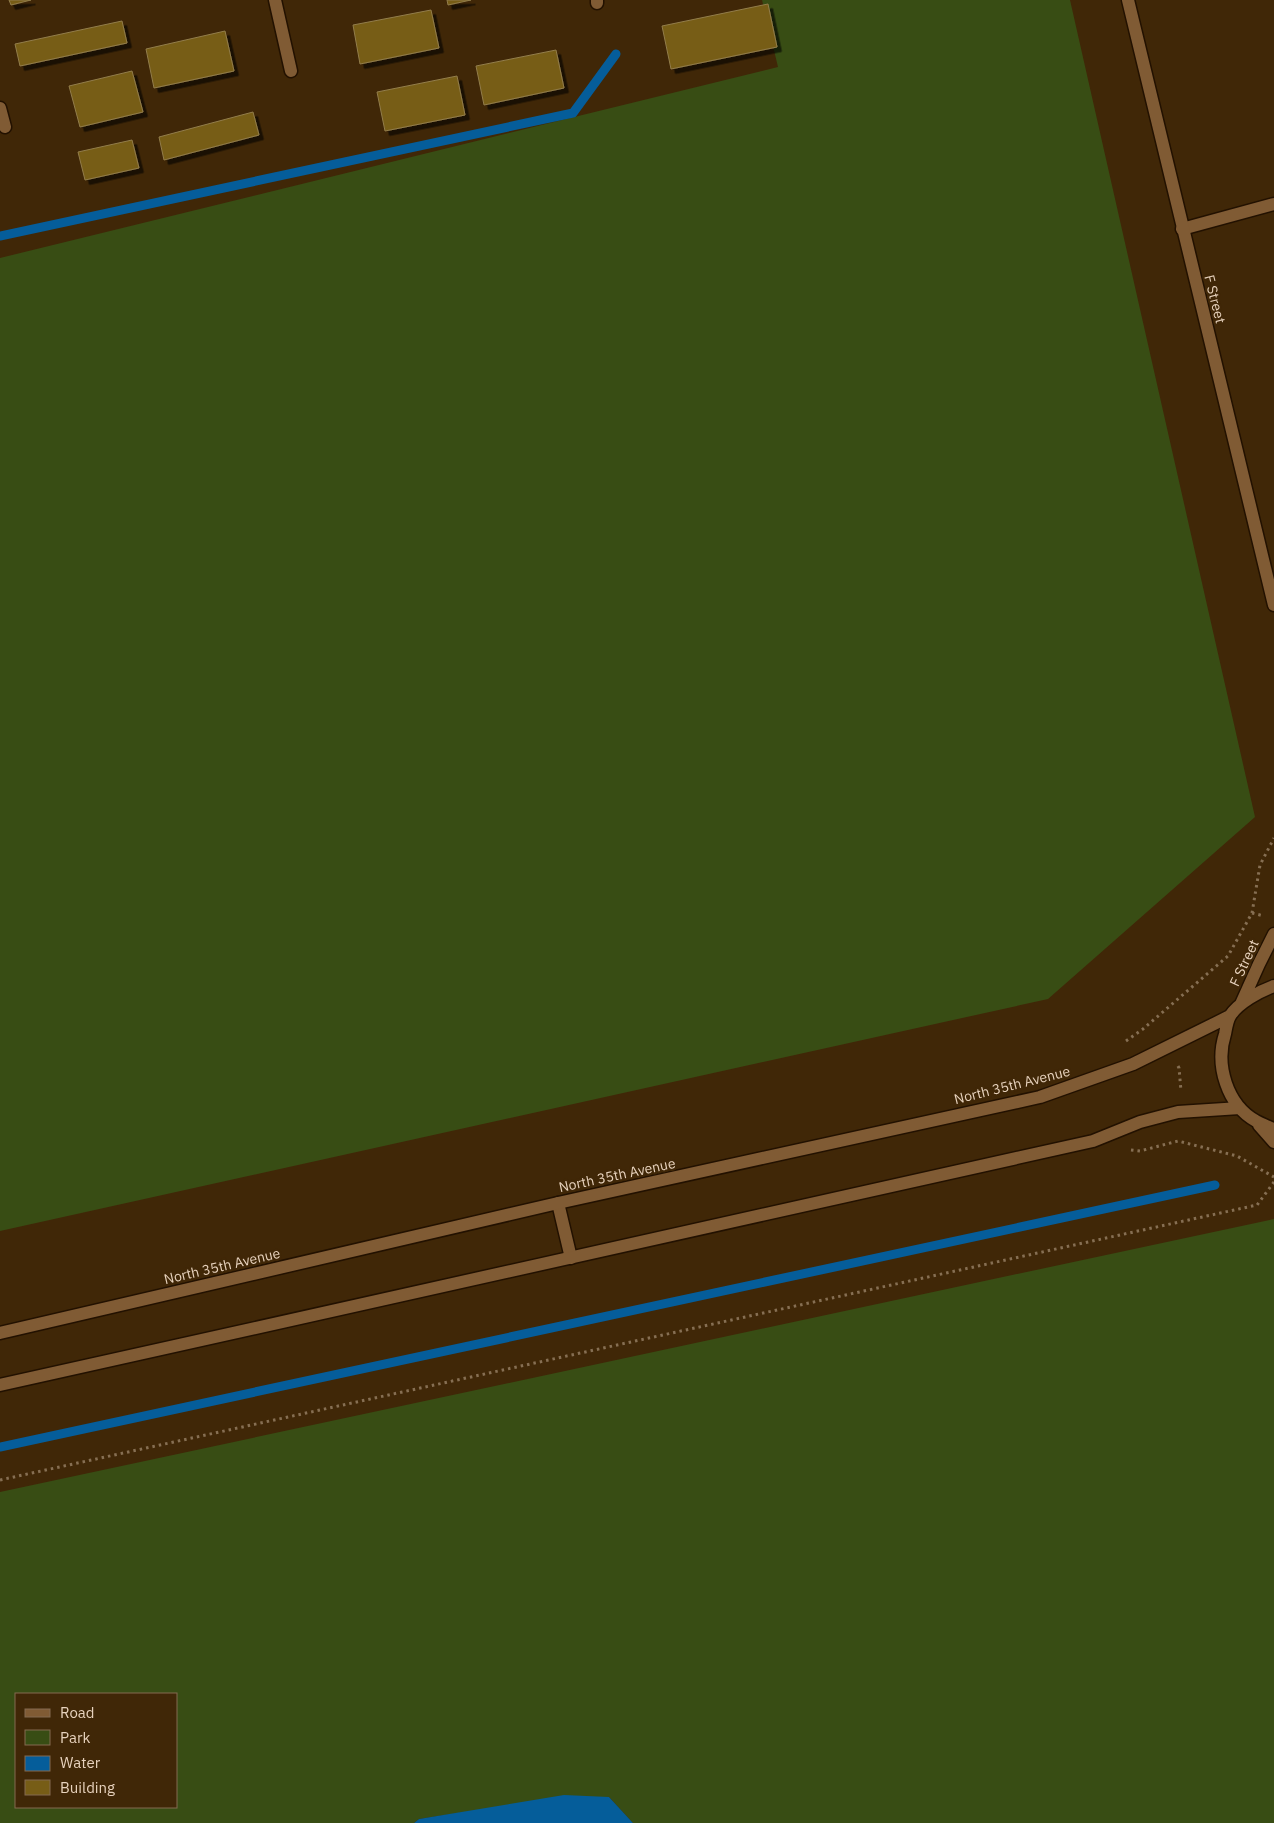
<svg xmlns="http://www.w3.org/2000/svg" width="1274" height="1823" font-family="'IBM Plex Sans',sans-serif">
	<defs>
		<filter id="shadow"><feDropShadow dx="4.5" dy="4.5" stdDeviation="0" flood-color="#0009"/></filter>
	</defs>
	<rect width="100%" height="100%" fill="#402707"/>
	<path fill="#384d14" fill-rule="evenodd" d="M762,0H1070L1255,817L1048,999L0,1231V258L778,67Z
		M1274,1219V1823H633L609,1797L479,1810L419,1819L414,1823H0V1492ZM16,1694H176V1807H16Z"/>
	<path fill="#055d9a" d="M564,1795L609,1797L633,1823H414L419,1819Z"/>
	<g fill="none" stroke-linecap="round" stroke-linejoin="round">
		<path stroke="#055d9a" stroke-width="9" d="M0,236L573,113L616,54
			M0,1447L1215,1185"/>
	</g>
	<path fill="#775d16" stroke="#927d4b" filter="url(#shadow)" d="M9,0H31L11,5Z
		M447,0H471L448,5Z
		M768,4L777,47L671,69L662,26Z
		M431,10L439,48L360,64L353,25Z
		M122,21L127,43L20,66L15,44Z
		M225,31L234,71L154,88L146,49Z
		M556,50L564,88L484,105L476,66Z
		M132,71L143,112L80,127L69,86Z
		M457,76L465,115L385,131L377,92Z
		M253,112L259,135L164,160L159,137Z
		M132,140L139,168L85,180L78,152Z"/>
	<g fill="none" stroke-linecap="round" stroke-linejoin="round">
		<defs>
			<path id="service" d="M1182,229L1274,204
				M558,1203L571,1258"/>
			<path id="minor" d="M275,0L291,71
				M597,0V3
				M0,108L5,127"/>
			<path id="tertiary" d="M1128,0L1274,605
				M1274,986C1260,991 1238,1003 1230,1016C1227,1021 1226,1029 1225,1034C1215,1065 1227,1105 1256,1121C1262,1124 1268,1127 1274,1129
				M1241,1004L1259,964L1274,934
				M1259,1125L1274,1142
				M0,1333L558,1203L1040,1097L1133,1064L1230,1016
				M0,1385L1093,1141L1140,1122L1178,1112L1240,1108"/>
		</defs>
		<use href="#service" stroke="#210" stroke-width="15"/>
		<use href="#minor" stroke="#210" stroke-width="15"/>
		<use href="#tertiary" stroke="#210" stroke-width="15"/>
		<path stroke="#866f53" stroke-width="3" stroke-dasharray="2.5 4" stroke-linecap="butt" d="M1252,913L1264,916
			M1126,1041L1143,1029L1228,956L1252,913L1260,865L1274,838
			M1178,1066L1179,1068L1181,1091
			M1131,1150L1140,1151L1178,1141L1237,1156L1274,1177
			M0,1480L1257,1205L1274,1182"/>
		<use href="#service" stroke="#805b34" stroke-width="12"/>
		<use href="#minor" stroke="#805b34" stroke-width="12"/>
		<use href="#tertiary" stroke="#805b34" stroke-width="12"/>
	</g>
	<g text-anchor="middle" stroke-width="4.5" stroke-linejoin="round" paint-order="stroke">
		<g font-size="14" fill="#e7d2bd" stroke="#402707">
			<text transform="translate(1215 299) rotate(76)" y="5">F Street</text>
			<text transform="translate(1244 963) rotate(-65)" y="5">F Street</text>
			<text transform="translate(1012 1085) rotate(-14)" y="5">North 35th Avenue</text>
			<text transform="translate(617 1175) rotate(-12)" y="5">North 35th Avenue</text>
			<text transform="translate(222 1266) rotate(-13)" y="5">North 35th Avenue</text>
		</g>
	</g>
	<rect x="15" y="1693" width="162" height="115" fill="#402707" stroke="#836b50"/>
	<rect x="25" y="1709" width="25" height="8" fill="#805b34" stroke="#836b50"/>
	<text x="60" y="1718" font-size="15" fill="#e7d2bd">Road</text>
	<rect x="25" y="1730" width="25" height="15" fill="#384d14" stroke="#836b50"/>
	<text x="60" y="1743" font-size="15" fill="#e7d2bd">Park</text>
	<rect x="25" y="1756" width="25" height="15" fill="#055d9a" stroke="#836b50"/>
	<text x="60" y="1768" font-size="15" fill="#e7d2bd">Water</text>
	<rect x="25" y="1780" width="25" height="15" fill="#775d16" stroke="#836b50"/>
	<text x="60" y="1793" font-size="15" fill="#e7d2bd">Building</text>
</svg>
